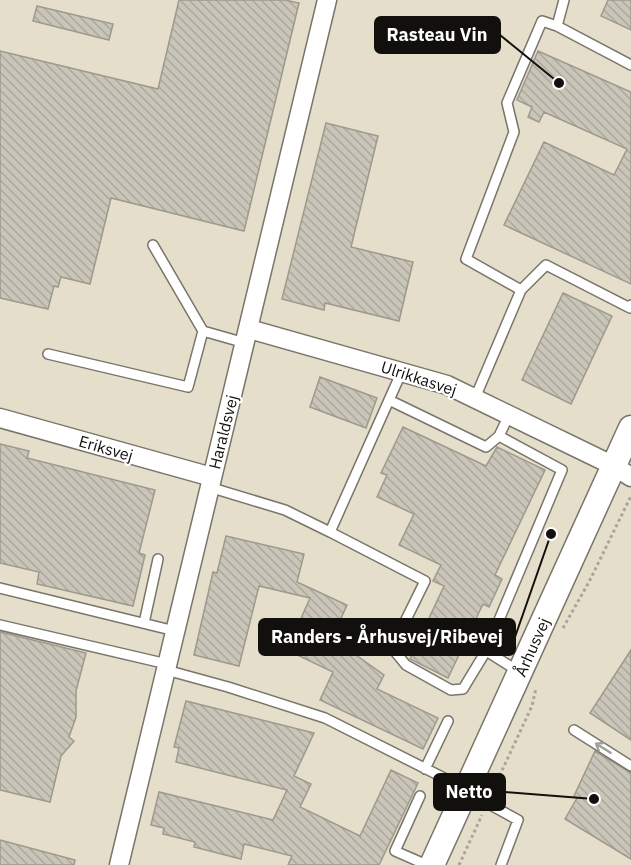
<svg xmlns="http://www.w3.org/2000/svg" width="631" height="865" font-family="'IBM Plex Sans',sans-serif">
	<defs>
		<pattern id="building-back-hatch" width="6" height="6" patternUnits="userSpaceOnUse" patternTransform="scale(1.5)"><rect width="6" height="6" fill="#c9c5b9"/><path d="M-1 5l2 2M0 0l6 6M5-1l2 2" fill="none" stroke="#aca89e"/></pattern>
	</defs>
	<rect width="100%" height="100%" fill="#f0ebde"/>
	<path fill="#e5deca" d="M0,0H631V865H0Z"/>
	<path fill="url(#building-back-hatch)" stroke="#9d998d" stroke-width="1.5" d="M179,0H285L299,3L244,231L111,198L90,284L61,277L58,287L54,286L48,309L0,298V51L158,89Z
		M608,0H631V30L601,16Z
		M37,6L113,24L109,40L33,21Z
		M538,51L631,92V284L504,225L544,142L614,175L627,149L544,112L539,122L528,117L532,107L517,100Z
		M326,123L378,136L351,247L413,262L399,321L325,303L324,310L282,299Z
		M563,293L612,316L571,404L522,380Z
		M320,377L377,398L366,428L310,407Z
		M403,427L486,466L497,447L545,470L495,575L502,579L489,607L483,604L448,678L410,659L444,586L433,581L441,565L399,545L414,514L377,497L387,475L381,473Z
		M0,444L29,451L27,458L155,490L139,553L145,555L133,606L37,584L39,572L0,563Z
		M226,536L304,554L297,582L347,605L332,638L384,675L377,689L438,718L423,749L320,700L333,672L295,654L300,642L292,639L310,598L259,586L239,666L194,655L213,572L217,573Z
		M0,632L86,653L76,691V717L69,737L74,741L61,756L50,802L0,790Z
		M631,650V740L590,713Z
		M186,701L314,733L294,776L311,784L300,807L360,836L391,770L418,783L379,865H288L292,856L244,844L241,859L194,847L195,842L163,834L164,828L151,825L159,792L273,820L287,790L176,762L179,748L174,747Z
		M595,751L631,773V859L565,819L577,798L574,796Z
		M0,840L75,860L74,865H0Z"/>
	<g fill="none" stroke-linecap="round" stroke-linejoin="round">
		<defs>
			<path id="lane" d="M557,26L564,0
				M631,65L557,26L542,21L507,103L514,132L466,259L521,290L546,265L630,308L631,305
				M153,245L203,331L245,343
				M48,354L188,387L203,331
				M402,371L330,532L425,581L392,648L406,665L451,690L463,689L486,651L518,671
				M475,398L521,290
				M389,400L486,447L499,436L509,415
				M209,487L285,510L330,532
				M0,588L175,631
				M144,623L158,559
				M0,625L167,664
				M486,651L562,470L499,436
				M166,670L228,687L325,718L466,789
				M574,730L631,766
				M425,769L448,721
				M467,792L518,820L501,865
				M420,796L395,851L427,865"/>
			<path id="street" d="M249,329L447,385L612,465L631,477
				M0,418L212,477
				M119,865L327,0"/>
			<path id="secondary" d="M432,865L631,428"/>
		</defs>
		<use href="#lane" stroke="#79756a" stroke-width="12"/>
		<use href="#street" stroke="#79756a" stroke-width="21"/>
		<use href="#secondary" stroke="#79756a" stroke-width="27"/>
		<path stroke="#a9a59b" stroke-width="3" stroke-dasharray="3 3" stroke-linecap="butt" d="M563,628L589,582L631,496
			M492,792L532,706L536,688
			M459,865L482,815"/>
		<use href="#lane" stroke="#fff" stroke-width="9"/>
		<use href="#street" stroke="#fff" stroke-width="18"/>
		<use href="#secondary" stroke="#fff" stroke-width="24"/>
	</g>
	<defs><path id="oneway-shaft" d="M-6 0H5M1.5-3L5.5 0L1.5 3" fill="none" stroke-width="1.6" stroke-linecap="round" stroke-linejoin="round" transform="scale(1.5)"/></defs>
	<use stroke="#a09f9e" href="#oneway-shaft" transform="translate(603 748) rotate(-148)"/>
	<g text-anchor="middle" stroke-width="4.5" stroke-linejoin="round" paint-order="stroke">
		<g font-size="16" fill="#12100c" stroke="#fff">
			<text transform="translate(419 378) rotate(18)" y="6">Ulrikkasvej</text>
			<text transform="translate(223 432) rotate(-76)" y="6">Haraldsvej</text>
			<text transform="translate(106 448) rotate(16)" y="6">Eriksvej</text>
			<text transform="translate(532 647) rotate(-66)" y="6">Århusvej</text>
		</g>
	</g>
	<path fill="none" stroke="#12100c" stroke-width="2" d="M559 83L500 35M551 534L515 637M594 799L505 792"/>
	<g fill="#12100c" stroke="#fff" stroke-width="2">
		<circle cx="559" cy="83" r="6"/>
		<circle cx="551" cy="534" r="6"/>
		<circle cx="594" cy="799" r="6"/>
	</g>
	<g fill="#12100c" stroke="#12100c" stroke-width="2">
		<rect x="375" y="17" width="125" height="36" rx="6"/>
		<rect x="259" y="619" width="256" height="36" rx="6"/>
		<rect x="434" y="774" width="71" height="36" rx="6"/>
	</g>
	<g font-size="18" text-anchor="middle" font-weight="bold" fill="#fff">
		<text x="437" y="41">Rasteau Vin</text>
		<text x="387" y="643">Randers - Århusvej/Ribevej</text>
		<text x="469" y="798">Netto</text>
	</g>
</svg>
